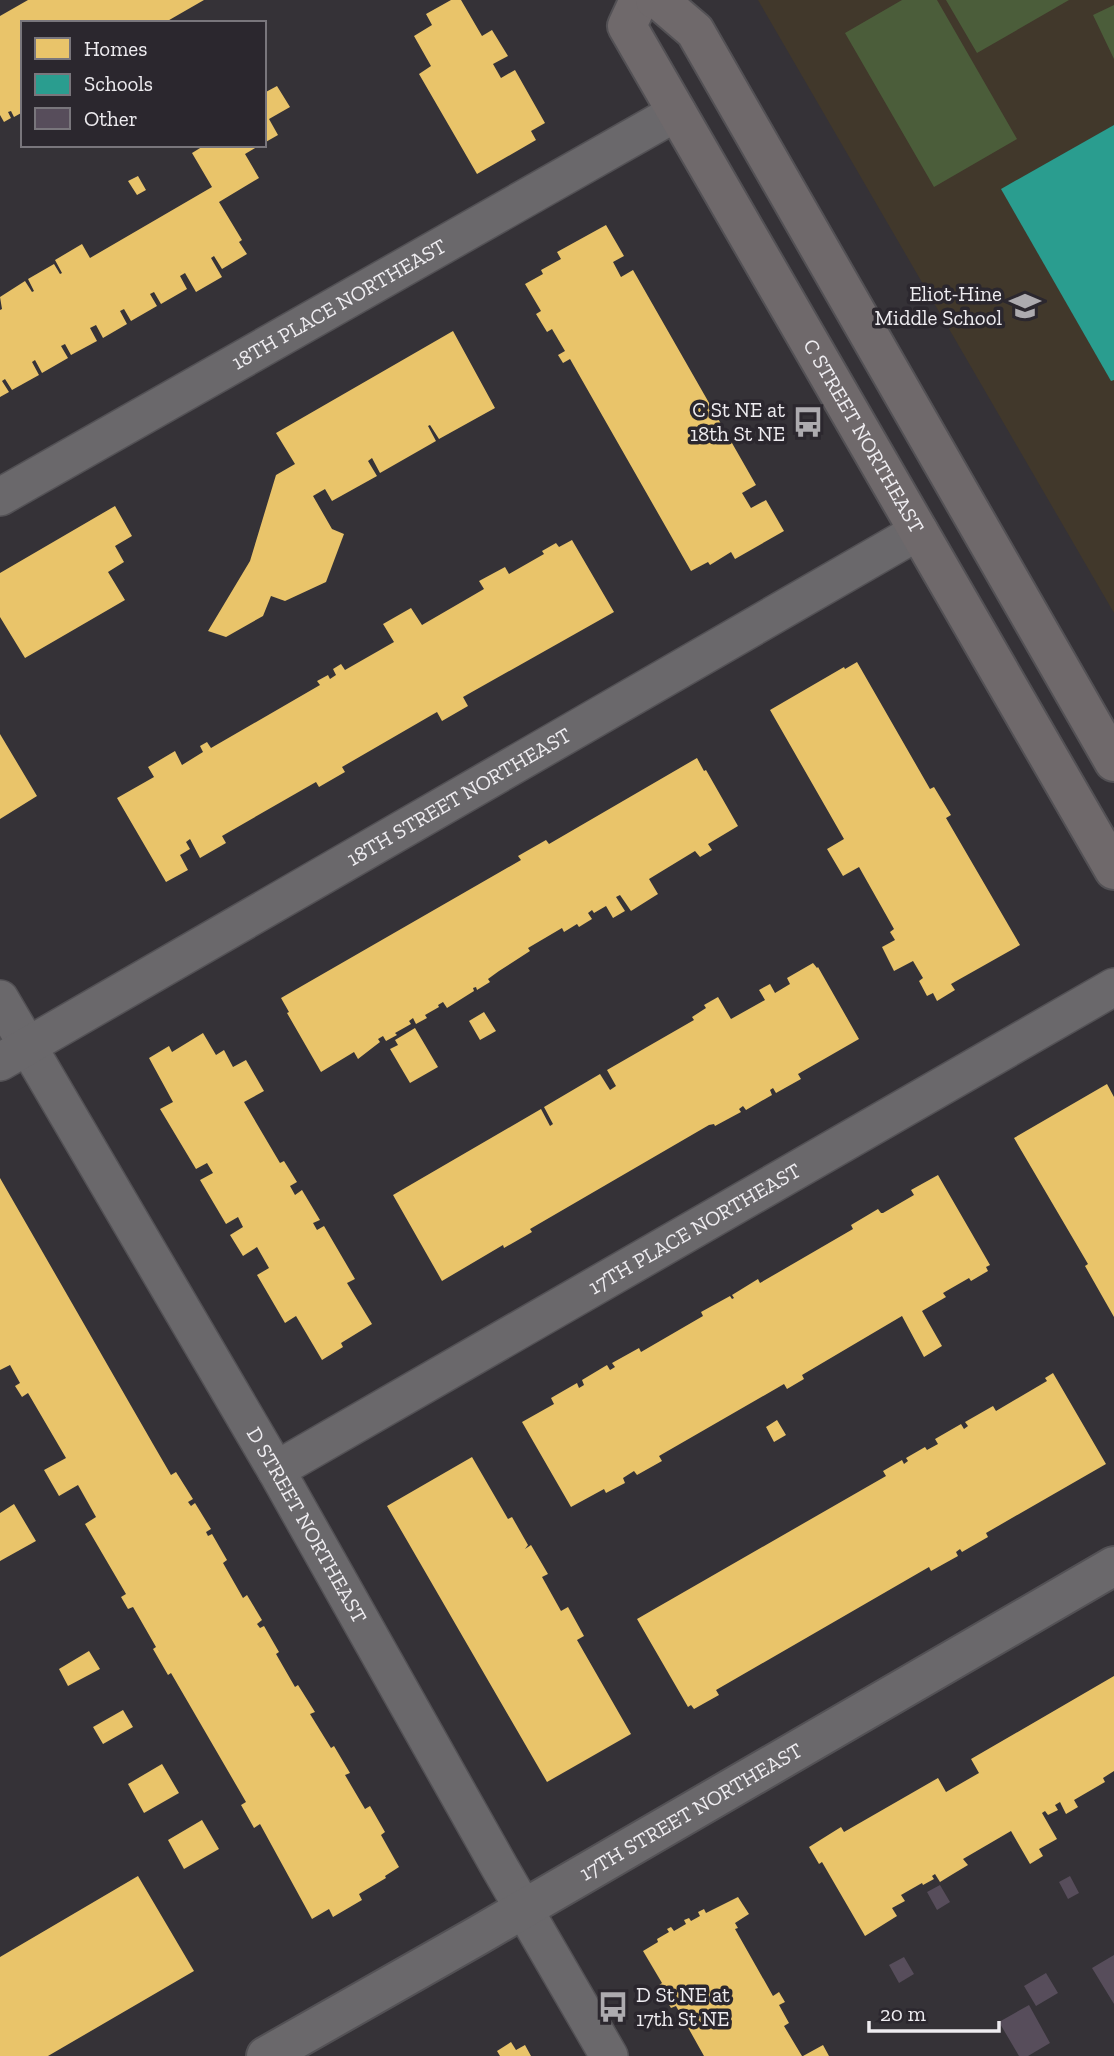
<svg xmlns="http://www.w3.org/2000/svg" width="1114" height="2056" font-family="'Zilla Slab',serif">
	<rect width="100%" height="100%" fill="#353237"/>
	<path fill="#41382b" d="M758,0H1114V613Z"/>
	<path fill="#4b5d3a" d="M902,0H937L1017,139L934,187L845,33Z
		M946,0H1069L977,53Z
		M1114,5V59L1093,15Z"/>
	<path fill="#e9c46a" d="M28,0H204L164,23H23V112L14,117L11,111L8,112L11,118L4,122L0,115V16Z
		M451,0H461L482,36L492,30L508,56L493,64L501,78L515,70L545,123L531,131L536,140L477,174L419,74L431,66L414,36L432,25L426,14Z
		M277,86L290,107L269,119L278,135L264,143V93Z
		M205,145H260L245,154L259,178L219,202L242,240L239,242L247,254L222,269L214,256L211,258L222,277L196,292L185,273L180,276L187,289L161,304L154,292L150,294L157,306L131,321L124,309L120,311L127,324L103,338L96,325L90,328L97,341L71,355L65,344L61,346L68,358L42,373L35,360L32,362L39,375L12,390L5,379L2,381L9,392L0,397V310L2,309L0,297L25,281L32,292L34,291L28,279L54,264L60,274L62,273L55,260L82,244L90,258L212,187L192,153Z
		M138,176L146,190L137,195L128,181Z
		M606,225L624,256L613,262L621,277L633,270L756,485L742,493L751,508L766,500L784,531L735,559L731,552L710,565L708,562L691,571L570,359L563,363L558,355L565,351L552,329L547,332L536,314L541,311L525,284L543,274L541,270L561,259L557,252Z
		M453,331L495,408L439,439L430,425L428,426L436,441L380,473L372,458L368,461L377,476L332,501L325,489L313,496L332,529L344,534L326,582L285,601L271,596L263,616L226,637L208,631L250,561L276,475L295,464L276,433Z
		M115,506L132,536L115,546L124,562L108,572L125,600L25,658L0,617V573Z
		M572,540L614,612L463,697L468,706L442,721L437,712L342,767L345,772L319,787L316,782L222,836L226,843L200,858L190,839L186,842L190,849L180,855L188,870L166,882L117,798L154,777L148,767L175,751L182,765L203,752L200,746L207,742L211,748L320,685L317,681L328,675L330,679L336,675L333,669L341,664L345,670L394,642L383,624L411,608L422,625L484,589L479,581L505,567L509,574L544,554L542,551L556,543L559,547Z
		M857,662L930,789L934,787L951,815L946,818L1020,945L951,984L955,990L937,1001L933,993L927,996L919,981L923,978L913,961L894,971L882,947L895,940L890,932L894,929L859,867L843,876L827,849L844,839L770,710L844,667L845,669Z
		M0,734L37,796L0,819Z
		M697,758L704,771L706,770L738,826L708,844L712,850L700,857L695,851L649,879L658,894L631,911L620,895L616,897L625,911L613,918L606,906L594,913L592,910L588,913L592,919L579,927L577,924L564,932L562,928L528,948L530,951L499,971L488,979L490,982L477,990L476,987L473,988L474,991L447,1008L443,1002L438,1005L439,1007L425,1015L427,1018L416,1024L413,1018L409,1021L411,1024L395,1033L397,1035L386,1041L383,1036L378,1039L380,1042L358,1059L354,1052L321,1072L287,1013L289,1012L281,998L521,860L518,856L546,840L549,844Z
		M813,963L817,968L818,967L859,1039L798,1074L801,1079L776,1093L773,1088L770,1090L772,1095L746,1110L743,1106L739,1109L741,1112L715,1126L714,1124L709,1125L530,1229L532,1232L504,1248L503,1245L442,1281L393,1195L541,1109L550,1126L553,1124L544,1107L600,1074L610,1090L616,1086L607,1070L694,1020L692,1017L706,1008L704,1005L718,997L731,1019L765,1000L759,990L770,984L775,993L790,984L787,978Z
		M484,1012L496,1031L480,1040L469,1021Z
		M415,1028L438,1067L410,1083L390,1049L398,1045L395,1040Z
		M203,1033L216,1055L224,1050L233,1067L246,1060L264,1091L244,1102L280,1163L284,1161L297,1182L290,1186L295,1195L302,1190L320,1220L313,1223L317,1230L324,1226L355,1279L347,1283L372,1324L341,1343L343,1347L322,1360L296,1316L285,1323L257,1275L269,1268L257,1247L243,1256L230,1235L243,1227L238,1217L226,1224L200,1180L213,1173L207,1163L196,1169L160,1109L173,1102L149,1058L169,1046L172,1052Z
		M1107,1084L1114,1097V1317L1085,1266L1088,1264L1014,1138Z
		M938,1175L990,1265L986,1267L988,1271L971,1281L969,1278L943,1293L946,1297L922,1311L942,1346L924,1357L902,1316L802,1375L804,1379L787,1389L784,1384L659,1456L662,1461L637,1475L634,1471L623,1478L625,1483L606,1493L604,1489L571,1507L522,1422L554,1404L551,1398L577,1383L579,1388L584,1385L582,1380L607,1365L610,1370L615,1367L612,1363L639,1348L641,1352L703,1316L701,1312L730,1296L732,1299L734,1298L732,1295L758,1279L760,1283L853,1229L851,1225L878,1209L881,1213H883L914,1195L911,1190Z
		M0,1178L153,1444L171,1475L176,1472L193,1499L188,1502L191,1506L195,1503L211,1529L206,1532L208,1536L212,1534L227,1560L223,1563L243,1598L247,1595L262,1620L257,1624L260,1628L264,1626L279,1652L276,1654L295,1687L298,1685L315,1712L310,1714L331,1748L334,1746L350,1773L345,1775L365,1809L370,1806L385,1832L381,1835L399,1867L385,1876L386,1878L359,1894L362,1900L333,1917L329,1909L312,1919L260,1824L254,1828L241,1805L246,1802L171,1673L168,1675L153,1649L156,1647L133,1607L128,1609L121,1597L126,1594L85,1524L96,1517L78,1485L59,1496L44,1470L66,1458L28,1393L22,1397L15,1386L20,1383L10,1365L0,1370Z
		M1053,1373L1106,1464L986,1533L988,1537L962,1552L960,1549L956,1552L958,1556L931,1571L929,1567L716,1690L719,1695L694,1709L691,1705L688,1707L637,1619L886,1476L883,1471L902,1460L904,1464L908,1461L906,1458L925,1447L927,1450L938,1444L935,1439L961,1424L964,1429L968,1426L965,1422L993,1406L996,1411L1047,1381L1045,1378Z
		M777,1420L786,1435L774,1442L766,1427Z
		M472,1457L508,1519L512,1517L528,1545L525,1549L531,1545L548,1574L542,1577L561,1611L568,1607L584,1636L577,1640L631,1734L547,1782L387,1506Z
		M14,1504L36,1541L0,1561V1513Z
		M89,1651L100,1669L68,1686L59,1669Z
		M1114,1676V1771L1103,1778L1105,1782L1074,1800L1078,1807L1066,1814L1060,1802L1055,1805L1058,1810L1048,1815L1045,1811L1042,1813L1057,1839L1039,1849L1043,1856L1030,1864L1011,1831L963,1859L968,1865L953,1874L940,1882L935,1874L932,1876L934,1879L923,1885L922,1883L901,1895L905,1901L892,1908L897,1916L865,1936L822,1862L819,1864L809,1847L841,1827L844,1832L938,1778L946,1792L979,1773L971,1759Z
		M123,1710L133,1727L103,1744L93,1727Z
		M162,1764L179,1793L144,1813L128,1784Z
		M202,1820L219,1849L184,1869L168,1840Z
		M138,1876L194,1971L48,2056H0V1957Z
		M738,1897L749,1914L735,1923L738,1928L735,1929L773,1996L779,1992L785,2002L779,2005L789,2023L784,2026L802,2056H704L676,2006L671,2008L658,1986L662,1983L643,1951L658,1942L657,1939L669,1932L667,1929L671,1927L674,1931L686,1924L684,1920L689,1918L691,1921L700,1916L698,1912L704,1909L706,1913Z
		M511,2042L516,2050L525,2045L531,2056H500L497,2051Z
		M823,2045L829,2056H803Z"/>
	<path fill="#2a9d8f" d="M1114,125V380L1111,381L1001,189Z"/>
	<path fill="#574d5b" d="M1070,1876L1079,1893L1068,1899L1059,1882Z
		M940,1885L950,1902L937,1910L927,1892Z
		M1114,1955V2004L1092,1968Z
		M904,1957L914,1974L899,1983L889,1965Z
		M1046,1973L1058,1993L1036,2006L1024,1986Z
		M1029,2005L1050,2043L1028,2056H1019L999,2022Z"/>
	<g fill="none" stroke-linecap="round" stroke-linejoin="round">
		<defs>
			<g id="minor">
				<path id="s1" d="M0,497L677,112"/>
				<path id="s2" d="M0,999L276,1470L500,1868L609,2056"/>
				<path id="s3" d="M0,1062L919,531"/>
				<path id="s4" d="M276,1470L1114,987"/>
			</g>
			<g id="secondary">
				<path id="s5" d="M266,2056L477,1936L1114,1566"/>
			</g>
			<g id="primary">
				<path id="s6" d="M639,0L627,26L1114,870"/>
				<path d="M655,0L660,1L695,31L1114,762"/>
			</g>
		</defs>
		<use href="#minor" stroke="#535155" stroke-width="40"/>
		<use href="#secondary" stroke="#535155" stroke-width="42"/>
		<use href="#primary" stroke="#535155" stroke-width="42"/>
		<use href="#minor" stroke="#6a686b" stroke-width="37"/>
		<use href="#secondary" stroke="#6a686b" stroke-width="38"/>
		<use href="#primary" stroke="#6f696b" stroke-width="38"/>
	</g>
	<defs>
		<symbol id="school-bare" viewBox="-9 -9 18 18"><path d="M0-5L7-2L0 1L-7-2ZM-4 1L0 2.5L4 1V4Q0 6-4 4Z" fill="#adabaf" stroke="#2b272e" stroke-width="2.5" paint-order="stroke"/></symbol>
		<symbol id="bus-bare" viewBox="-9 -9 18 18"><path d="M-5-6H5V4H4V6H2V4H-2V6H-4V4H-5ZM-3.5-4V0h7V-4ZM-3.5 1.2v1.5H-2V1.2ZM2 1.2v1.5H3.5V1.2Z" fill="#adabaf" stroke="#2b272e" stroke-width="2.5" paint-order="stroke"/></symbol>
	</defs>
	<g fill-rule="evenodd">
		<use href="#school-bare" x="1003" y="284" width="44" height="44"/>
		<use href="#bus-bare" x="786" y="400" width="44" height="44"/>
		<use href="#bus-bare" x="591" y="1985" width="44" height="44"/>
	</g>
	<g text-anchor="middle" stroke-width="7" stroke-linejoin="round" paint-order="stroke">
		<g font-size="21" fill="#eeecf0" stroke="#2b272e" text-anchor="end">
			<text x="1002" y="301">Eliot-Hine<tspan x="1002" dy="24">Middle School</tspan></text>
			<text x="785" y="417">C St NE at<tspan x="785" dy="24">18th St NE</tspan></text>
			<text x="636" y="2002" text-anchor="start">D St NE at<tspan x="636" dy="24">17th St NE</tspan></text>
		</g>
		<g font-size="21" fill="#eeecf0" stroke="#2b272e">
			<text dy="7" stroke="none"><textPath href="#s1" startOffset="390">18TH PLACE NORTHEAST</textPath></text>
			<text dy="7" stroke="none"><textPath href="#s6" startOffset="502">C STREET NORTHEAST</textPath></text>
			<text dy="7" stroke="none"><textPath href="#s3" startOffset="530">18TH STREET NORTHEAST</textPath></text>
			<text dy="7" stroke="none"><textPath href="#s4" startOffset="483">17TH PLACE NORTHEAST</textPath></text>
			<text dy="7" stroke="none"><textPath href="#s2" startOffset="609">D STREET NORTHEAST</textPath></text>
			<text dy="7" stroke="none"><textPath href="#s5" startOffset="490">17TH STREET NORTHEAST</textPath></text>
		</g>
	</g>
	<rect x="21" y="21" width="245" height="126" fill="#2b272e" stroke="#79767c" stroke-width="2"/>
	<rect x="35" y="38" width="35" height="21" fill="#e9c46a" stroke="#79767c" stroke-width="2"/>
	<text x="84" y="56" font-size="21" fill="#eeecf0">Homes</text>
	<rect x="35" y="74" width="35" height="21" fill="#2a9d8f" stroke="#79767c" stroke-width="2"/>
	<text x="84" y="91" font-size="21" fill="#eeecf0">Schools</text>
	<rect x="35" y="108" width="35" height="21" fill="#574d5b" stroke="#79767c" stroke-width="2"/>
	<text x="84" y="126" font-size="21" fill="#eeecf0">Other</text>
	<path d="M869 2021v10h130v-10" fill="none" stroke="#eeecf0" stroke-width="3.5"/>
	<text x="880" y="2021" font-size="21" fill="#eeecf0" stroke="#2b272e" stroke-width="5" paint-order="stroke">20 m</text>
</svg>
